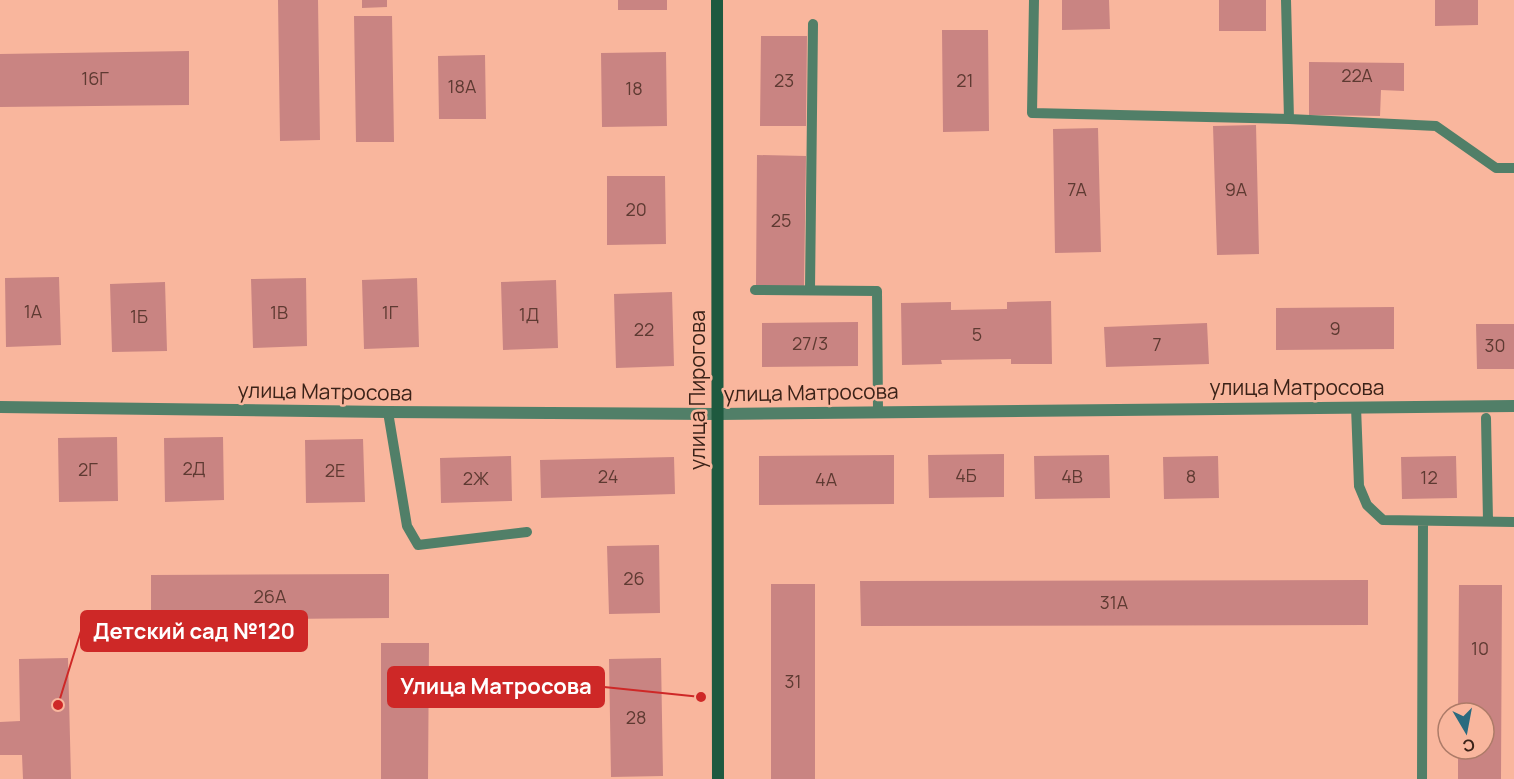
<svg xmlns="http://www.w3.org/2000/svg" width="1514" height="779" font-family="Manrope,sans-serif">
	<rect width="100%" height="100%" fill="#f9b69d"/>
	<path fill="#c98482" d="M278,0H318L320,140L280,141Z
		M362,0H387V7L362,8Z
		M618,0H667V10H618Z
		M1062,0H1109L1110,29L1062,30Z
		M1219,0H1266V31H1219Z
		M1435,0H1478V25L1435,26Z
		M354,16H392L394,142H356Z
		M942,30H988L989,131L943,132Z
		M761,36H807L806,126H760Z
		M189,51V105L0,107V54Z
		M666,52L667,126L602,127L601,53Z
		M485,55L486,119H439L438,56Z
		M1309,62L1404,63V91L1381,90L1380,116L1309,115Z
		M1256,125L1259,254L1217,255L1213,126Z
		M1098,128L1101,252L1055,253L1053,129Z
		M757,155L806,156L804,286H756Z
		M607,176H665L666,244L607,245Z
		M59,277L61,345L6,347L5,278Z
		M306,278L307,346L253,348L251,279Z
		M417,278L419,347L364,349L362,280Z
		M556,280L558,348L503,350L501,282Z
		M165,282L167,351L112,352L110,284Z
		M672,292L674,366L616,368L614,294Z
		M1051,301L1052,364H1011V359L941,360L942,364L902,365L901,303L951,302V310L1007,309V302Z
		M1394,307V349L1276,350V308Z
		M858,322V366L762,367V323Z
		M1207,323L1209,364L1106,367L1104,327Z
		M1476,324H1514V369H1477Z
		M117,437L118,501L59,502L58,438Z
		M223,437L224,500L165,502L164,438Z
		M363,439L365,502L306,503L305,440Z
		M1004,454V497L929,498L928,455Z
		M894,455V504L759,505V456Z
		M1109,455L1110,498L1035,499L1034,456Z
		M511,456L512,501L441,503L440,458Z
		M1218,456L1219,498L1164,499L1163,457Z
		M1456,456L1457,498L1402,499L1401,457Z
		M674,457L675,494L541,498L540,460Z
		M659,545L660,613L609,614L607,546Z
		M389,574V618L151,620V575Z
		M1368,580V625L861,626L860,581Z
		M771,584H815V779H771Z
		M1459,585H1502L1501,779H1458V749H1484V713H1458Z
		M381,643H429L428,779H381Z
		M68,658L71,779H23L22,755H0V722L20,721L19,659Z
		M661,658L663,776L611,777L609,659Z"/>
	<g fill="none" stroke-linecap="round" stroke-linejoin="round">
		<path stroke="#517f68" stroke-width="10" d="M1034,0L1032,113L1289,119L1436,126L1496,168H1514
			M1286,0L1289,119
			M755,290L877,291L878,411
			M810,290L813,24
			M1356,407L1359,486L1367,505L1383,520L1514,522
			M388,412L407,526L418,545L527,532
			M1486,418L1488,521
			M1422,779L1423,521"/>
		<path stroke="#517f68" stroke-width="12" d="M0,407L388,412L718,414L1514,406"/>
		<path stroke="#1e593f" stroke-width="12" d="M717,0L718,779"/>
	</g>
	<g text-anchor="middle" stroke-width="5" stroke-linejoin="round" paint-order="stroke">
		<g font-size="18" fill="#5e3a32">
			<text x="1357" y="82">22А</text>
			<text x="95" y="85">16Г</text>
			<text x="784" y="87">23</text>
			<text x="965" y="87">21</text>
			<text x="462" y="93">18А</text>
			<text x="634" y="95">18</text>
			<text x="1077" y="196">7А</text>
			<text x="1236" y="196">9А</text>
			<text x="636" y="216">20</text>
			<text x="781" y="227">25</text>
			<text x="33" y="318">1А</text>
			<text x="279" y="319">1В</text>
			<text x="390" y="319">1Г</text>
			<text x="529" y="321">1Д</text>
			<text x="139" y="323">1Б</text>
			<text x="1335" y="335">9</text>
			<text x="644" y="336">22</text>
			<text x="977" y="341">5</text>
			<text x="810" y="350">27/3</text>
			<text x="1157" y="351">7</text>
			<text x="1495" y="352">30</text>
			<text x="194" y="475">2Д</text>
			<text x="88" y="476">2Г</text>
			<text x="335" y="477">2Е</text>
			<text x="966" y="482">4Б</text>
			<text x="608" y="483">24</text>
			<text x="1072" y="483">4В</text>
			<text x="1191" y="483">8</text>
			<text x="1429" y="484">12</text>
			<text x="476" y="485">2Ж</text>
			<text x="826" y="486">4А</text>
			<text x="634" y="585">26</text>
			<text x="270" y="603">26А</text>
			<text x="1114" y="609">31А</text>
			<text x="1480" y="655">10</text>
			<text x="793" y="688">31</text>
			<text x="636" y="724">28</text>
		</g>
		<g font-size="21" fill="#3b2218" stroke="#f9b69d">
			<text x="1297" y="395">улица Матросова</text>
			<text transform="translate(698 390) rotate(-90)" y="7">улица Пирогова</text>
			<text transform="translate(325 392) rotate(1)" y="7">улица Матросова</text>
			<text transform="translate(811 393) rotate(-1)" y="7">улица Матросова</text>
		</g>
	</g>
	<path fill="none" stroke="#ce2827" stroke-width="2" d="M58 705L81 631M701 697L604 687"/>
	<g fill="#ce2827" stroke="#f9b69d" stroke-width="2">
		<circle cx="58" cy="705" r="6"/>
		<circle cx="701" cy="697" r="6"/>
	</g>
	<g fill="#ce2827" stroke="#ce2827" stroke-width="2">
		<rect x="81" y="611" width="226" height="40" rx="6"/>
		<rect x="388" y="667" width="216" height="40" rx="6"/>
	</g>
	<g font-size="22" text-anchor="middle" font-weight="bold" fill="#fff">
		<text x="194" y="639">Детский сад №120</text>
		<text x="496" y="694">Улица Матросова</text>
	</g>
	<g transform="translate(1466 731) rotate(170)"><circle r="28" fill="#f9b69d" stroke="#ad7b68" stroke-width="1.5"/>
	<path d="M0-4.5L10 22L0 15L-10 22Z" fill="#2b6b7f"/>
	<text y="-9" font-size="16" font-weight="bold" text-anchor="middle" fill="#3b2218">С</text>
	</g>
</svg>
